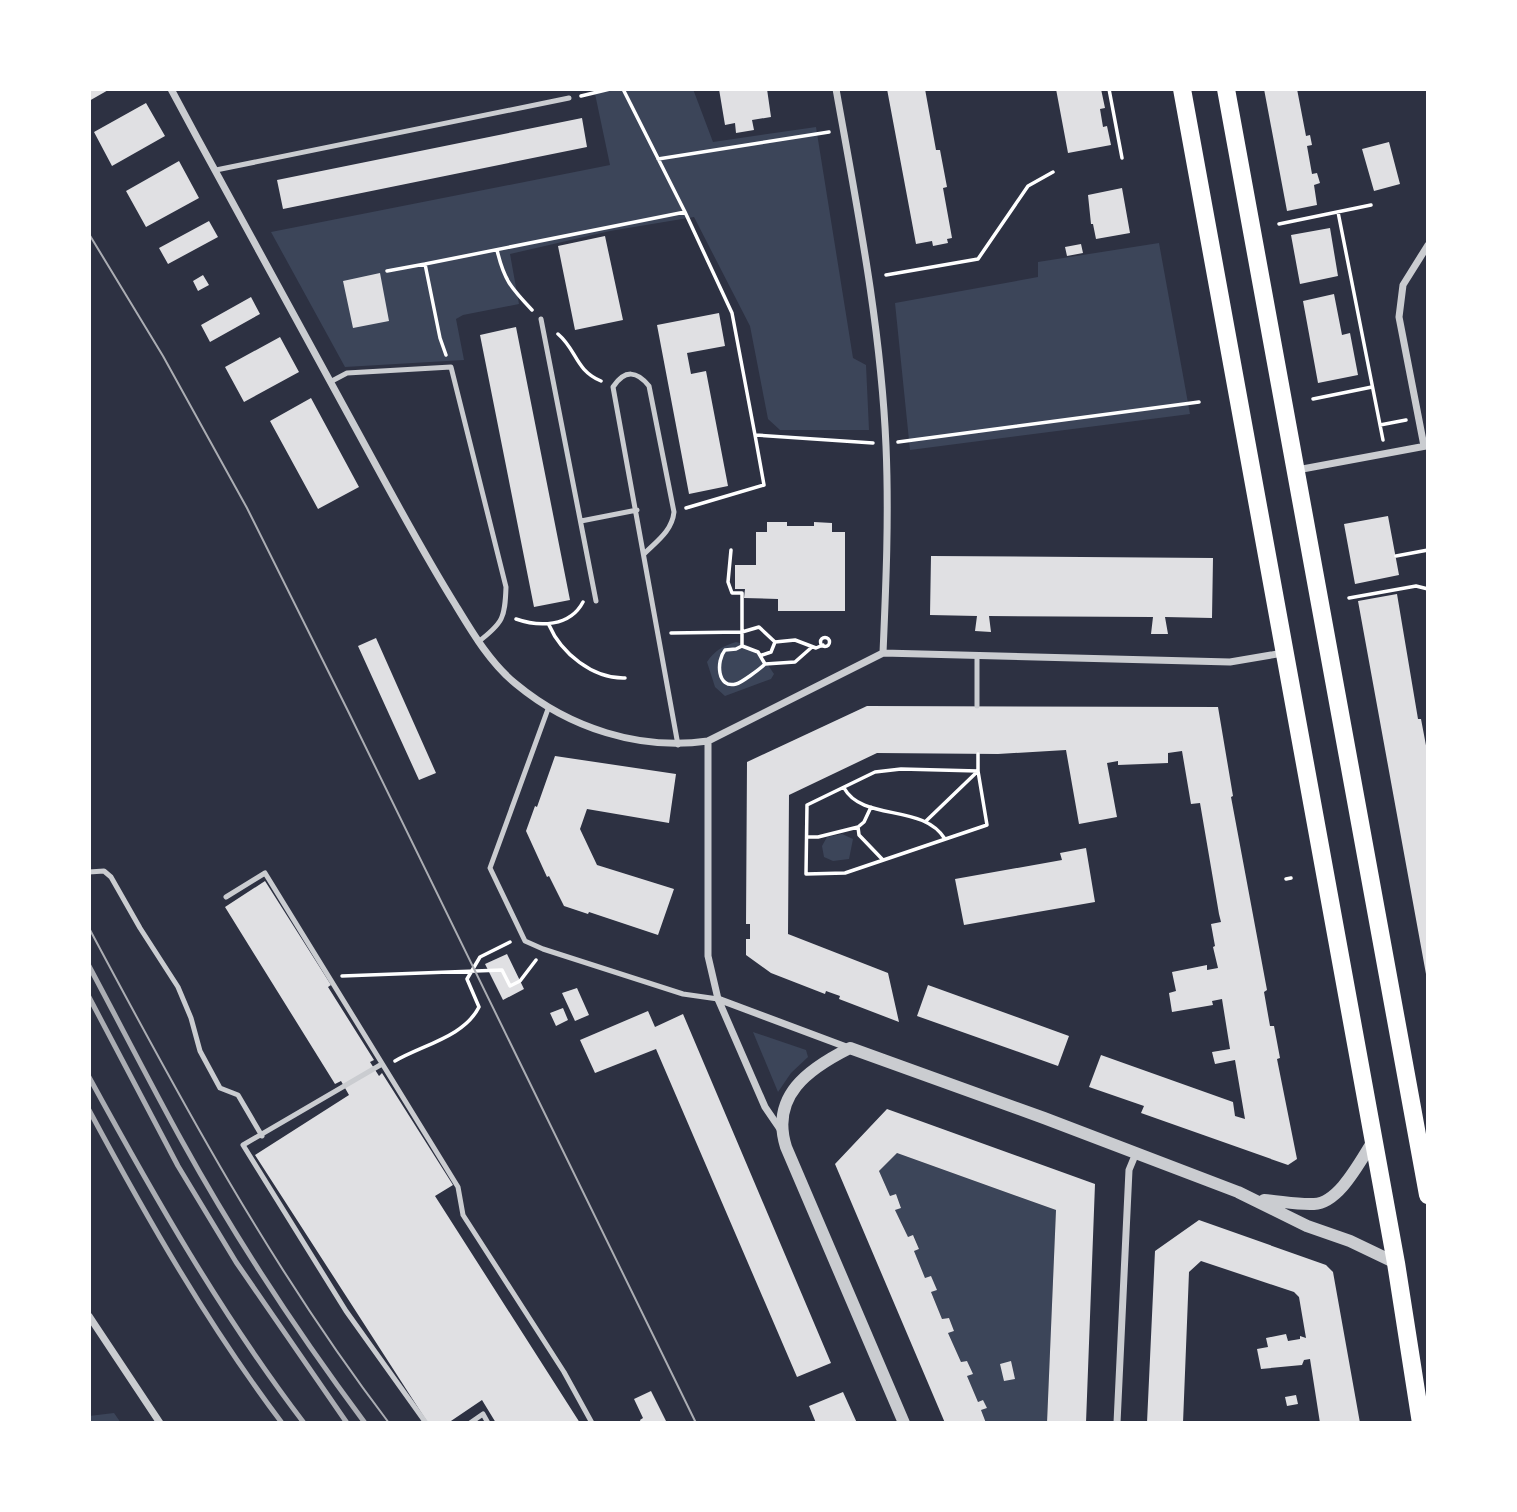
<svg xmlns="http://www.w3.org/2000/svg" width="1517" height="1512" font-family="Barlow,sans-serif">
	<rect width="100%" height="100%" fill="#2d3142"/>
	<path fill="#3c4559" d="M594,89H693L713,142L816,127L853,358L866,365L869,430H780L768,419L750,326L694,217L610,231L510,254L519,304L463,315L456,319L464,360L345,367L271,232L610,165Z
		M1159,243L1190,414L910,450L895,303L1038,277V262Z
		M736,642C757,646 763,657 774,674L771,679L725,696L715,687L707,662C715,650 723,646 736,642Z
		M842,834L853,839L849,859L833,861L824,857L822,846L827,837Z
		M753,1032L806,1050L808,1057L791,1073L778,1092Z
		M897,1153L1056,1210L1047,1423H986L981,1410L987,1408L983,1400L978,1402L967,1376L972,1373L967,1361L961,1362L948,1333L954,1331L949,1318L942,1319L931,1292L936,1290L931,1277L925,1278L914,1251L919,1249L914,1236L908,1237L895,1210L901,1207L896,1194L890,1196L879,1171Z
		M114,1413L121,1423H89V1416Z"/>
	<path fill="#e0e0e3" d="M89,89H110L89,101Z
		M719,89H767L771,117L752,120L754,130L736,133L735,123L725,125Z
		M887,89H925L936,150H940L947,187L943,188L952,238L947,239L948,243L933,246L932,241L916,244Z
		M1056,89H1101L1105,108L1100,109L1103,127L1107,126L1111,145L1068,153Z
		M1264,89H1297L1306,136L1310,135L1312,145L1307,146L1312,174L1317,173L1320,183L1314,185L1317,205L1287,211Z
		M146,103L165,136L112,166L94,132Z
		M582,118L587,147L283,209L277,180Z
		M1389,142L1400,184L1374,191L1362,149Z
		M179,161L199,198L146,227L126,191Z
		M1122,188L1130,233L1096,239L1093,224H1091L1088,195Z
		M209,221L218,237L168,264L159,248Z
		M1330,228L1338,276L1300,284L1291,235Z
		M605,236L623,320L575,330L558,246Z
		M1081,244L1083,253L1067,256L1065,247Z
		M380,273L389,321L353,328L343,281Z
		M203,275L209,285L198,291L193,281Z
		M1334,294L1342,335L1350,333L1358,375L1318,383L1303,301Z
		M251,297L260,314L210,342L201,325Z
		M719,313L725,346L687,353L691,374L706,371L728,486L689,494L657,325Z
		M516,327L570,600L534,607L480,335Z
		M280,337L299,372L244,402L225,367Z
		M311,398L359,487L318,509L270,421Z
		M1388,516L1399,575L1355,584L1344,524Z
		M767,522H787V526H814V522L832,523V532H845V611H778V599L744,598L745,589H735V565H756V532H767Z
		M931,556L1213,558L1212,618L1165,617L1168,634H1151L1153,617L989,616L991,632L975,631L977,616L930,615Z
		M1397,594L1418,719H1421L1428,756L1426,974L1358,601Z
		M376,638L436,773L419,780L358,646Z
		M867,706L1218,707L1233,796L1231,797L1267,990L1264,992L1270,1026H1274L1280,1058L1277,1059L1297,1159L1288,1165L1141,1113L1144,1106L1089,1087L1101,1055L1233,1102L1235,1116L1245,1119L1235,1060L1215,1064L1212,1052L1230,1049L1222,999L1212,1001L1213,1005L1172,1012L1169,993L1176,991L1172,972L1207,965V970L1218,968L1213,947L1215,946L1211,924L1221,922L1219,914L1200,803L1191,804L1182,751L1168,753V763L1118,765V761L1107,763L1117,817L1079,824L1066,750L998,754L877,753L789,795L788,934L888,973L899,1022L839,999L840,996L826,991L825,994L771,973L746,955V939H750V924H746L747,762Z
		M555,756L676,774L669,823L587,809L580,829L597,865L674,889L658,935L589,912L588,914L564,906L549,876L547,877L526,831L535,806L537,807Z
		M1086,848L1095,902L964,925L955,879L1062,860L1060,853Z
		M265,881L331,985L328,987L374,1060L370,1062L379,1076L382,1073L453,1185L435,1196L580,1423H496L482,1400L448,1423H428L255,1155L349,1095L341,1081L335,1084L225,907Z
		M507,954L524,989L503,1000L485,964Z
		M928,985L1069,1036L1058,1066L917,1016Z
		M577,988L589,1015L575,1021L562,993Z
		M563,1008L568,1020L556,1026L550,1013Z
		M648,1011L655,1027L683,1014L831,1363L797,1377L656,1049L595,1073L580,1040Z
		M887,1109L1095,1184L1086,1423H1047L1056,1210L897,1153L879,1171L890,1196L896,1194L901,1208L895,1210L908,1237L913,1235L919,1249L914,1251L925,1278L931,1276L937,1290L931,1292L942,1319L949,1318L954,1331L948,1333L961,1362L967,1361L973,1374L967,1376L978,1402L983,1400L987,1408L981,1410L986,1423H945L835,1164Z
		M1199,1220L1326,1265L1333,1272L1360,1423H1320L1310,1359L1304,1360L1302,1365L1261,1369L1257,1349L1268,1347L1266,1338L1286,1334L1288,1341L1300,1339V1336L1306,1338L1299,1297L1294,1292L1201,1261L1189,1272L1183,1423H1147L1155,1251Z
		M1011,1361L1015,1379L1004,1381L1000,1364Z
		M651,1391L667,1423H641L640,1420L643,1418L634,1399Z
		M843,1392L857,1423H816L809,1406Z
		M1296,1395L1298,1404L1287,1406L1285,1397Z"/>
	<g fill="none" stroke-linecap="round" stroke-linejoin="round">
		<path stroke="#fff" stroke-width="3.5" d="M623,89L685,212L732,313L755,435L873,443
			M1109,89L1122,158
			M581,96L610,89
			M658,159L829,132
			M1338,212L1383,440
			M1279,224L1371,205
			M497,250C504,280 511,288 532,310
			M387,271L425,264
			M886,275L978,259L1028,186L1053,172
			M558,334C577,350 575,370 601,381
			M446,355L440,338L425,264L685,212
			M1313,399L1372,387
			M1380,425L1406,420
			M898,442L1199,402
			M686,508L764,485L755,435
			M731,550L728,582L732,593H742V646L736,649L725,650C716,661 717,689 736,684C741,683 760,669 765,664L758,652L742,646
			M1396,556L1428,550
			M1349,598L1416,586L1428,589
			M516,619C539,627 570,627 583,602
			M549,625C561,653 593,679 625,678
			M671,633L742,632L759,627L775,642L795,640L816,648L823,645
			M820.5 642a4.5 4.5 0 1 1 9 0a4.5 4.5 0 1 1-9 0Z
			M762,655L771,652L775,642
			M765,664L795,662L812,647
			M978,771L901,769L875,772L807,805L806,874L845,873L987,825L978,771V754
			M844,788C863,822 923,803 945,839
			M926,821L978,771
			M858,827L864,822L871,807
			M807,837H818L858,827L859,835L883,860
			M1286,879L1291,878
			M342,976L502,970L510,986L520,981L536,960
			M395,1061C422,1045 464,1037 479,1007L467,979L480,957L510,942"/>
		<path stroke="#caccd0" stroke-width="5" d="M216,170L569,98
			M541,319L596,601
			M330,382L347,373L451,367L506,587C505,618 503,623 478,642
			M581,521L637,510
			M644,554C657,541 672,531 674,512L649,386C637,371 625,369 613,387L678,745
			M977,656V706
			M548,709L490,868L525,941L543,949L683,994L718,999
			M89,872L104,871L111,877L140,928L178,987L191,1018L200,1051L220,1088L238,1095L262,1136
			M226,897L265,873L458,1187L463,1215L564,1372L592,1423
			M382,1064L243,1145L346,1311L426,1423
			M470,1423L483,1414L488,1423"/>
		<path stroke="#caccd0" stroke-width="7" d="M171,89C241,220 313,350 384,480C407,522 430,564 455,604C472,632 490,663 516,684C569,728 640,751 708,741L883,653L1230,662L1283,653
			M836,89C857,207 881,327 886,446C889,516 886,584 883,653
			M1424,446L1399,317L1403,285L1428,245
			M1297,470L1426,446
			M708,741V956L718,999L765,1107L780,1129
			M718,999L849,1048
			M89,1316L160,1423
			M1117,1423L1129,1170L1136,1153"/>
		<path stroke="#caccd0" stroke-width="12" d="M1264,1200C1280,1201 1298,1205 1314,1204C1340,1203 1361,1159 1374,1140
			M904,1423L786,1147C770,1096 808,1069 850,1048L1044,1118L1238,1192L1307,1226L1350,1241L1396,1263"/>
		<path stroke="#fff" stroke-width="18" d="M1182,89L1396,1263L1421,1423
			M1226,89L1428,1195"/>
		<path stroke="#abadb3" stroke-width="2" d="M89,234L163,356L247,508L348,711L696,1423
			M89,928C180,1099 271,1268 389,1423"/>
		<path stroke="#abadb3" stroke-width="5" d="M89,966C120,1024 150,1083 182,1141C236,1239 298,1333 365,1423
			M89,997L178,1166L236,1262L347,1423
			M89,1077C154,1196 221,1314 304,1423
			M89,1110C147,1218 208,1325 282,1423"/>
	</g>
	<rect width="1517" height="1512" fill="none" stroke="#ffffff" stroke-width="182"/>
</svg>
